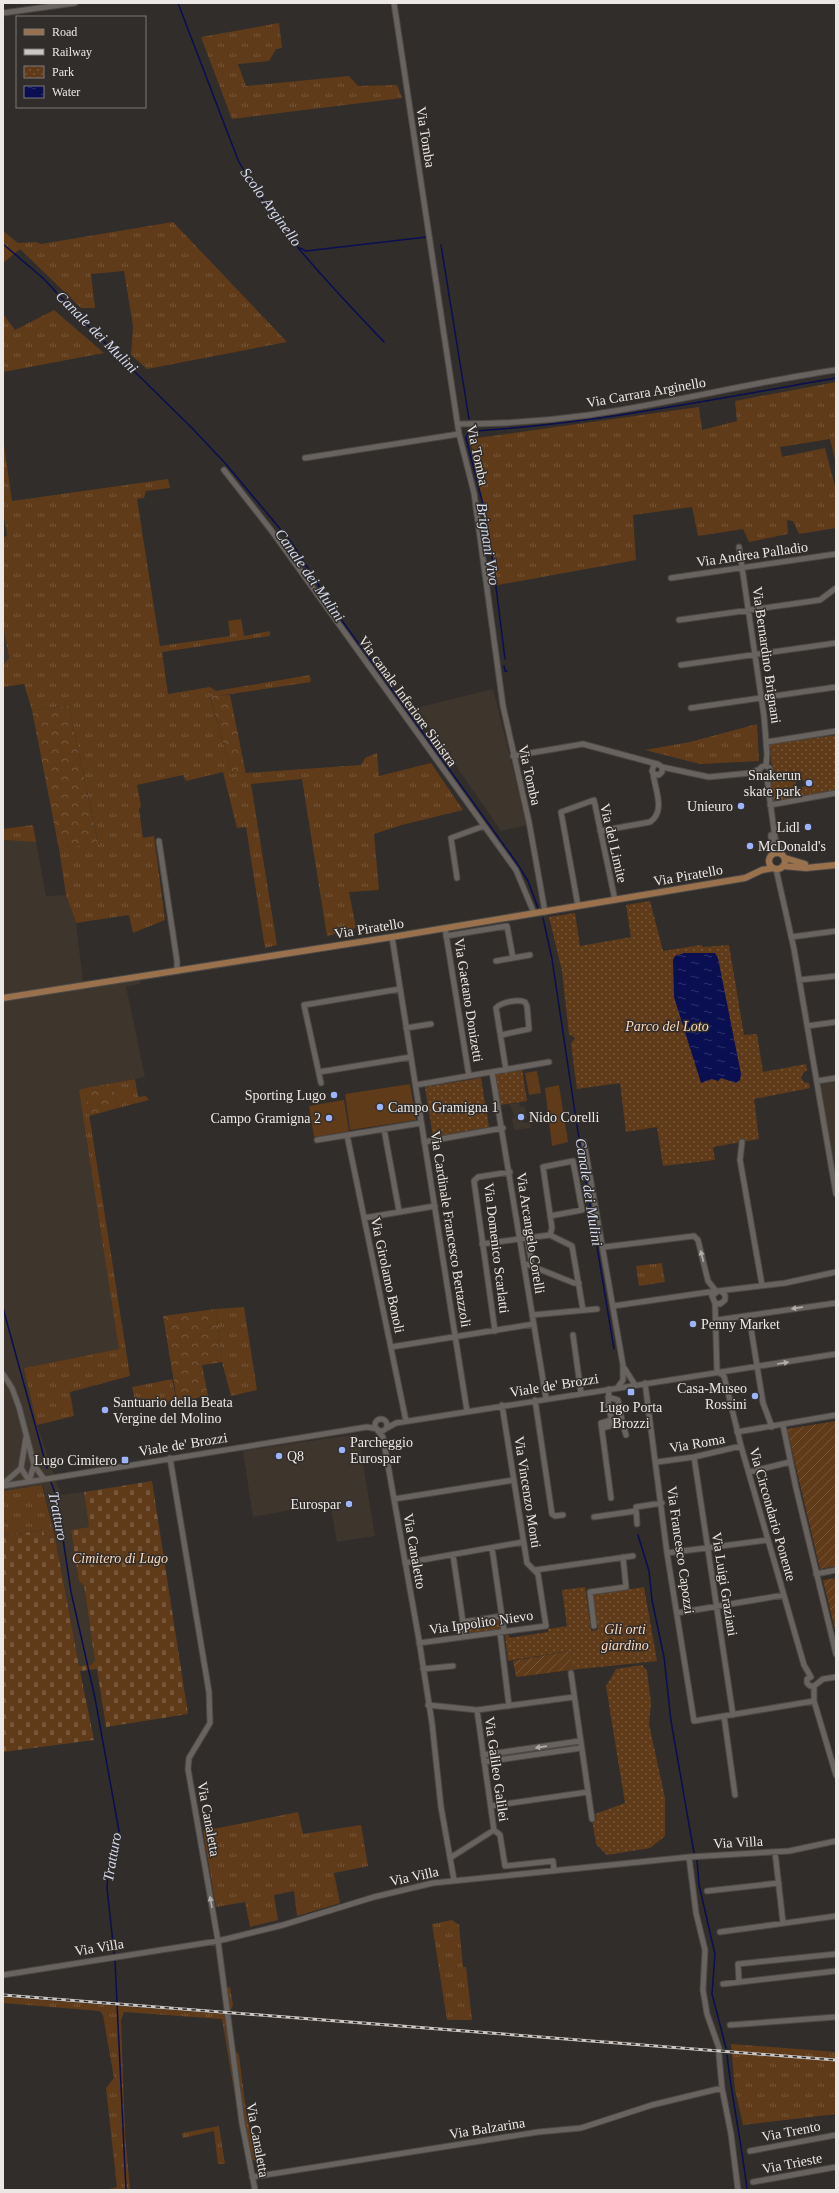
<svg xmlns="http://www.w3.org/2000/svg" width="839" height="2193" font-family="Georgia,serif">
	<defs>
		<pattern id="grass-tufts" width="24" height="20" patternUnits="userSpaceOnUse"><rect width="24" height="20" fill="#5f3b1a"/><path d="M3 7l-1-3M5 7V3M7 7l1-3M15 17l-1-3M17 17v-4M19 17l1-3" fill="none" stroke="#76573b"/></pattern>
		<pattern id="forest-crowns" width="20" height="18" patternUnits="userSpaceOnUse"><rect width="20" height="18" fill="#5f3b1a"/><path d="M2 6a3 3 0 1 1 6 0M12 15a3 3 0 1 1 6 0" fill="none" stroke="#76573b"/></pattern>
		<pattern id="cemetery-stones" width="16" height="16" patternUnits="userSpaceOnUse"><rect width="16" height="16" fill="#5f3b1a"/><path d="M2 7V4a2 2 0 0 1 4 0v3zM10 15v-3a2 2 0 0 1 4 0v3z" fill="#76573b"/></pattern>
		<pattern id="park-dots" width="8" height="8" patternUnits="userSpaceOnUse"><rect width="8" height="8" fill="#5f3b1a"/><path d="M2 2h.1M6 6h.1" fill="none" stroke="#76573b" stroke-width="1.8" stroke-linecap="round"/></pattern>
		<pattern id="garden-furrows" width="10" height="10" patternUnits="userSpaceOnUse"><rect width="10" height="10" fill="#5f3b1a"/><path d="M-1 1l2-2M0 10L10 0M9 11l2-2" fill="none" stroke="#76573b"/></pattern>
		<pattern id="water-ripples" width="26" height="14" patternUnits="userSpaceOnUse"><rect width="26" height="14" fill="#090f51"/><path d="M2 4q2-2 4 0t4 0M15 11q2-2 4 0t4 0" fill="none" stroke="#2d326a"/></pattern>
	</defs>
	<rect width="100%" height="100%" fill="#312d2a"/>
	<path fill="#3e352d" d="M3,624L9,658L3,666Z
		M493,689L527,825L501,831L416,708Z
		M3,840L36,842L46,896L66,895L76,923L83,981L140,974V984L126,986L145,1077L79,1090L120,1349L24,1368L37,1425L61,1495L84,1492L89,1527L71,1530L79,1582L84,1585L95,1661L91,1665L79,1667L55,1537L43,1485L3,1491Z
		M836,1081V1173L819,1084Z
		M520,1103V1107L525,1106L527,1119L523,1120L524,1123L530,1122L531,1128L514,1130L512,1119L515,1118L510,1104Z
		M358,1434L375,1536L337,1542L330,1503L253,1517L243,1451Z
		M3,1994L225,2012V2014L3,1997Z
		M230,2012L553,2036L638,2042V2045L333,2023L229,2014Z"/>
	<path fill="url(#grass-tufts)" d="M279,23L282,48L276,49L269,61L238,64L246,86L349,76L358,86L397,85L402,98L232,119L201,37Z
		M173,222L287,342L147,369L131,355L133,326L124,271L91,274L95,308H81L20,249L3,263V231L18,243L36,242L41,244Z
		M54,310L104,353L3,372V314L15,330Z
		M836,382V463L830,439L780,447L782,457L825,448L836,490V528L799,534L793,521L787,520L788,534L749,542L743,529L698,536L692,507L633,515L636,560L498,585L470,439L699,407L702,430L737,421L735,401Z
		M3,438L12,501L168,479L170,488L146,491L144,498L137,499L160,646L230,636L228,621L241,619L244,636L270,631V636L162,652L168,694L210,687L216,691L310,675L311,682L210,697L232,774L361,765L365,758L377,753L379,776L431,763L463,810L402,825L374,834L379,890L349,892L356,928L327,936L302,779L251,784L277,945L265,948L246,827L237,828L223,772L186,781L183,775L137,785L141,806L139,809L143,838L154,836L165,920L133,933L129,915L76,923L66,895L59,849L98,842L69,706L32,710L24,684L3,687V666L9,658L3,624V538L7,535L3,512Z
		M757,724L759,761L700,764L645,750L690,742Z
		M33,825L36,842L3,840V829Z
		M135,1079L138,1097L146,1096L149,1100L118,1108L113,1083Z
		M85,1088L130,1376L70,1392L74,1416L37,1425L24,1368L119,1349L79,1090Z
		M662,1263L665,1282L639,1286L636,1266Z
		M244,1307L257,1390L231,1396L222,1362L216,1309Z
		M172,1379L177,1401L137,1408L132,1387Z
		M42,1485L55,1537L45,1538L43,1530L3,1536V1491Z
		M298,1812L303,1834L361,1825L368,1866L334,1873L340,1903L297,1916L294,1891L274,1895L278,1920L250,1927L245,1902L216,1907L203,1831Z
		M452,1920L459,1925L463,1967H466L472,2020H447L432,1924Z
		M230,1987L233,2005L230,2012L235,2050L239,2055L246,2111L256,2160L246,2161L222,2019L124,2012L121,2020L125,2135L130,2190H105L117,2187L106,2088L114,2078L103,2015L100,2011L3,2003V1997L225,2014L221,1990Z
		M731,2044L836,2052V2114L743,2125L735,2089Z
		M219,2126L225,2164H218L214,2131L183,2138L182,2133Z"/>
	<path fill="url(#forest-crowns)" d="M230,695L246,774H232L210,696Z
		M69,706L98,843L59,849L32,710Z
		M113,1083L118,1108L89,1116L85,1088Z
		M216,1309L222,1362L202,1365L208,1396L177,1401L163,1316Z"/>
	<path fill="url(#cemetery-stones)" d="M152,1481L188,1714L106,1727L97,1669L80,1671L94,1740L3,1752V1536L43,1530L45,1538L55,1537L79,1666L91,1665L95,1661L84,1585L79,1582L71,1530L89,1527L84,1492Z"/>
	<path fill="url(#park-dots)" fill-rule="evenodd" d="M836,735V792L772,803L769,780L775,771L771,762L770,744ZM797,771L810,785L790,795L785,790Z
		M650,901L663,951L701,945L703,947L729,945L744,1035L757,1034L763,1072L806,1064L807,1070L803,1073L801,1078L804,1082L809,1083L810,1088L754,1099L759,1139L713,1147L715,1160L663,1166L657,1127L626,1132L620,1083L577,1089L571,1044L575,1038L569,1034L562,971L549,917L575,913L580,946L631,937L626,905Z
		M522,1069L527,1101L500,1105L495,1074Z
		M481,1078L489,1127L433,1137L425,1087Z
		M585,1587L591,1631L598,1630L593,1595L644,1587L657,1661L571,1670L569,1651L508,1661L505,1635H509V1638L548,1632V1629L567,1626L562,1590Z
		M501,1618L502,1629L466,1634L464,1623Z
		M642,1665L647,1671L651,1703L649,1724L665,1798V1836L650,1848L607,1855L596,1844L592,1819H596L595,1814L625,1803L606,1686L616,1669Z"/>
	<path fill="url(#garden-furrows)" d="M836,1421V1566L820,1569L787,1429Z
		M836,1578V1634L823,1580Z
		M570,1651L571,1670L516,1677L513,1661Z"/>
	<path fill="#5f3b1a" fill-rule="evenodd" d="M795,772H798L811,782L810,787L787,794L785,790ZM799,778H801L807,785L795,790L793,787Z
		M537,1071L541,1093L529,1095L525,1073Z
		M410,1084L416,1120L350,1130L345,1094Z
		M559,1085L568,1142L552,1146L545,1088Z
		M344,1100L349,1131L314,1137L309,1106Z"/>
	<path fill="url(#water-ripples)" d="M684,953H715L718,958L741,1074L740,1080L736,1083L721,1078L718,1081L712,1079L701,1083L674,997L673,960L675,956Z"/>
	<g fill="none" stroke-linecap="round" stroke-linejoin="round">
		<path stroke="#090f51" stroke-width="1.5" d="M178,3L238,160C274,228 331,286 384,342
			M3,244L44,279L79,317L192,428L225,463L292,543L335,611L516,862L528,881L538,908
			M441,245L469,419
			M300,248L306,251L427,237
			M469,430L466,438L485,512L493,563L505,659
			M475,431C597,423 716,399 836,378
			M504,666L505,671H507
			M543,918L552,959L577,1126L614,1349
			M3,1308L47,1468
			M51,1482L57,1499L71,1592L95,1698L119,1831L108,1868L107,1888L115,1961L126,2190
			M638,1535L649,1571L652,1600L664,1657L671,1721L694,1853
			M697,1860L699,1885L715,1954L712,1994L726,2048
			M727,2055C732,2100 742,2144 747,2190"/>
		<defs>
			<path id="minor" d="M394,3L459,434L474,493L503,706L529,822L545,912
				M3,13L75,3
				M459,424C502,424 546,421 589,415C672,403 753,382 836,370
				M305,458L459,434
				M224,470L271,530L516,870L534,913
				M739,547L764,716L767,754L766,766
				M671,578L836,554
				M679,620L820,600L836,588
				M681,665L836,643
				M691,708L836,687
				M767,742L836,731
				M513,756L583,744L657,764
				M759 772a6 6 0 1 1 12 0a6 6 0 1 1-12 0Z
				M662,767V772L659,775L654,774L652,771L654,765L658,764L662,767L709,777L750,773L760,769
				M767,778L775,838L782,854
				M770,805L836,793
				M600,831L650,822C666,811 655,790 653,773
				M771,835L772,854
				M159,841L177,961V971
				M776,869L794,949L836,1194
				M457,878L451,838L484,826
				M578,906L561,812L594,800L615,900
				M445,928L469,1076
				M446,936L507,926L513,958
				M392,937L467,1411
				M791,937L836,931
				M496,961L530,955
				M799,980L836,976
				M807,1026L836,1022
				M406,1028L431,1024
				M501,1035L529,1029L527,1006L525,1002C518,999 501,1002 496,1008L506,1070
				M319,1072L411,1057
				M492,1072L546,1398
				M817,1081L836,1078
				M321,1083L304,1005L400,989
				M416,1085L549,1062
				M384,1129L399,1211
				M347,1135L406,1421
				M317,1140L421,1123
				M424,1142L503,1128
				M584,1142L623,1365V1380L618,1387
				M742,1142L740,1160L762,1285
				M364,1218L435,1206
				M550,1235L552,1228L543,1167L573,1161L582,1210L550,1216
				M527,1237L532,1265
				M482,1244L550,1235L572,1246L583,1310
				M604,1247L694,1236L698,1240L708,1281L716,1291
				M524,1263L574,1283H579
				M722,1292L725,1295V1300L720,1304L715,1303L712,1296L718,1291L785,1283L836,1272
				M715,1303L717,1372
				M613,1306L716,1291
				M532,1315L597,1309
				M749,1316L763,1403L772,1427
				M717,1320L836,1303
				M495,1331L474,1181L478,1177L510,1172
				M573,1335L581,1393
				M391,1347L534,1324
				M625,1369L635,1385
				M718,1372L724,1376L741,1446L804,1665L811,1677
				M3,1374L12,1388L19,1407L34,1465L44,1479
				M645,1383L667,1553L694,1721L814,1701
				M608,1397L618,1400L622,1421L612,1423
				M535,1400L552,1514L555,1516L563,1515
				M375 1425a6 6 0 1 1 12 0a6 6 0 1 1-12 0Z
				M622,1421L626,1435
				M783,1425L796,1488L836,1654
				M387,1428L396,1423L836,1354
				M602,1428L613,1425L608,1405L609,1389
				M378,1431L383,1437L419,1640L432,1723L441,1807L454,1880
				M737,1432L836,1415
				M694,1457L733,1715
				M170,1458L209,1692L210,1723L189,1758L188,1769L218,1941L242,2123L255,2190
				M657,1462L694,1457L741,1446
				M21,1468L29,1481
				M749,1472L790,1462
				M29,1481L34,1465
				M3,1484L21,1468L26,1437
				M3,1486L367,1427L377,1429
				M611,1498L601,1423L612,1420
				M394,1499L514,1480
				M594,1517L636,1511
				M637,1524L636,1507L662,1503
				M492,1548L504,1631
				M667,1553L768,1540
				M453,1555L465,1636
				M405,1563L523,1542
				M535,1570L633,1556
				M816,1574L836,1570
				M677,1613L784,1595
				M463,1622L502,1616
				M594,1626L590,1592L626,1587L623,1557
				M500,1632L509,1706
				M419,1643L546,1626L538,1574L527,1563L502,1405
				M423,1669L453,1666
				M571,1673L592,1819
				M811,1677L807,1679V1683L810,1686H814
				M814,1686V1701L836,1775
				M814,1686L823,1679L836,1677
				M428,1705L477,1710L574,1697
				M724,1716L735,1795
				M483,1755L580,1741
				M484,1762L581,1748
				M491,1806L588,1792
				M494,1830L500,1835L505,1866L553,1861L554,1870
				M775,1852L783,1923
				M689,1857L696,1913L705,1950L703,1990L707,2014L719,2048
				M450,1858L494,1830L477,1710
				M707,1891L779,1883
				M720,1932L836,1916
				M3,1975L218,1941L283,1925L374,1897L433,1883L689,1857L789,1851L836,1841
				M739,1982L738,1964L836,1954
				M723,1984L836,1971
				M730,2025L836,2017
				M719,2055L722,2088L731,2134L738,2190
				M750,2151L836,2135
				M252,2177L538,2132L581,2128L652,2105L722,2088
				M753,2182L836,2167"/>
			<path id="major" d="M769 861a8 8 0 1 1 16 0a8 8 0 1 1-16 0Z
				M785,858L805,864
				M783,866L806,868L836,865
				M3,998L392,937L745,878L762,870L773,868"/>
		</defs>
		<use href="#minor" stroke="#4b4845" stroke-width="7"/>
		<use href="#major" stroke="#4b4845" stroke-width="8"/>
		<use href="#minor" stroke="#68635f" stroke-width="5"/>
		<use href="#major" stroke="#99714d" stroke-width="6"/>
		<defs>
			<path id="rail" d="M3,1995L836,2060"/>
		</defs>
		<use href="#rail" stroke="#cbc7c5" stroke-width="3"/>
		<use href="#rail" stroke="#312d2a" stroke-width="1.5" stroke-dasharray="4.5" stroke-linecap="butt"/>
	</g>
	<defs><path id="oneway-solid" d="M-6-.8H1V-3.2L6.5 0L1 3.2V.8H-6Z"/></defs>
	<g fill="#b0aca9">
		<use href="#oneway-solid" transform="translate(702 1256) rotate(-104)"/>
		<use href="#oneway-solid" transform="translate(797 1308) rotate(172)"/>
		<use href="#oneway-solid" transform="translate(783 1363) rotate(-9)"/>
		<use href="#oneway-solid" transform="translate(541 1747) rotate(172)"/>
		<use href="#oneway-solid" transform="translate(211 1902) rotate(-100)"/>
	</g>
	<g fill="#9bb4fd" stroke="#312d2a" stroke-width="1.5">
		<circle cx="809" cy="783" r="4"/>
		<circle cx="741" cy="806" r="4"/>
		<circle cx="808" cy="827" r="4"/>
		<circle cx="750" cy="846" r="4"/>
		<circle cx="334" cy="1095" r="4"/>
		<circle cx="380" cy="1107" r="4"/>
		<circle cx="521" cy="1117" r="4"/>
		<circle cx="329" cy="1118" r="4"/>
		<circle cx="693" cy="1324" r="4"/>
		<rect x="627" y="1388" width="8" height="8" rx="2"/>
		<circle cx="755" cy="1396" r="4"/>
		<circle cx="105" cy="1410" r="4"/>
		<circle cx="342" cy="1450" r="4"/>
		<circle cx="279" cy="1456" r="4"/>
		<rect x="121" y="1456" width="8" height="8" rx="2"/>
		<circle cx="349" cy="1504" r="4"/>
	</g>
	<g text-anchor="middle" stroke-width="3" stroke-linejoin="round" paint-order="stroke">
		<g font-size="14" fill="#ebe8e6" stroke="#312d2a">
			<text transform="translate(426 137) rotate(81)" y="5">Via Tomba</text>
			<text transform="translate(646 392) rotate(-10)" y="5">Via Carrara Arginello</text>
			<text transform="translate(478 455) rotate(78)" y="5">Via Tomba</text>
			<text transform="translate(752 554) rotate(-8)" y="5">Via Andrea Palladio</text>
			<text transform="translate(767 655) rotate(82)" y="5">Via Bernardino Brignani</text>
			<text transform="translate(408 701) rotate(54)" y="5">Via canale Inferiore Sinistra</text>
			<text transform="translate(530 775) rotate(77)" y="5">Via Tomba</text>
			<text transform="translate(614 843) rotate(77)" y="5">Via del Limite</text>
			<text transform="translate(688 875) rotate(-10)" y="5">Via Piratello</text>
			<text transform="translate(369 928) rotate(-9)" y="5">Via Piratello</text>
			<text transform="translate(469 1000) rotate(81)" y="5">Via Gaetano Donizetti</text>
			<text transform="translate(451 1229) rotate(81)" y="5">Via Cardinale Francesco Bertazzoli</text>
			<text transform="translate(531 1233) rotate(81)" y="5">Via Arcangelo Corelli</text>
			<text transform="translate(497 1248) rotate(83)" y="5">Via Domenico Scarlatti</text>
			<text transform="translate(388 1275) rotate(78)" y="5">Via Girolamo Bonoli</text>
			<text transform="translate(554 1385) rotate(-9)" y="5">Viale de' Brozzi</text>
			<text transform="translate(697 1443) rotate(-10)" y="5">Via Roma</text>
			<text transform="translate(183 1444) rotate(-9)" y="5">Viale de' Brozzi</text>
			<text transform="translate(528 1492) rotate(81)" y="5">Via Vincenzo Monti</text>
			<text transform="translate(773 1514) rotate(74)" y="5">Via Circondario Ponente</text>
			<text transform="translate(681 1550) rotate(82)" y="5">Via Francesco Capozzi</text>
			<text transform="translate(415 1551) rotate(80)" y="5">Via Canaletto</text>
			<text transform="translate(725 1584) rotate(81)" y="5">Via Luigi Graziani</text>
			<text transform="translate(481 1622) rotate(-8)" y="5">Via Ippolito Nievo</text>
			<text transform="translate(497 1769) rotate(82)" y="5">Via Galileo Galilei</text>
			<text transform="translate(209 1819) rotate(80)" y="5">Via Canaletta</text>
			<text transform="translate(738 1842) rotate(-3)" y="5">Via Villa</text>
			<text transform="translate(414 1876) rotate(-12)" y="5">Via Villa</text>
			<text transform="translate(99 1947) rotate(-9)" y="5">Via Villa</text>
			<text transform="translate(487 2128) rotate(-9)" y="5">Via Balzarina</text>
			<text transform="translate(791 2131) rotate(-11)" y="5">Via Trento</text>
			<text transform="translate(258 2140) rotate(80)" y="5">Via Canaletta</text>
			<text transform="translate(792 2163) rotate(-11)" y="5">Via Trieste</text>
		</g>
		<g font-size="14" fill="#ebe8e6" stroke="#312d2a" text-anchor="end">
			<text x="801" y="780">Snakerun<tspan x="801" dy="16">skate park</tspan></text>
			<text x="733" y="811">Unieuro</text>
			<text x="800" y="832">Lidl</text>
			<text x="758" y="851" text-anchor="start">McDonald's</text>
			<text x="326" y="1100">Sporting Lugo</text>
			<text x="388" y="1112" text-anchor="start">Campo Gramigna 1</text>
			<text x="529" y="1122" text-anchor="start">Nido Corelli</text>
			<text x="321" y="1123">Campo Gramigna 2</text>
			<text x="701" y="1329" text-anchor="start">Penny Market</text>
			<text x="747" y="1393">Casa-Museo<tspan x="747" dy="16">Rossini</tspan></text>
			<text x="113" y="1407" text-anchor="start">Santuario della Beata<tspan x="113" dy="16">Vergine del Molino</tspan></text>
			<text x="631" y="1412" text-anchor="middle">Lugo Porta<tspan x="631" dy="16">Brozzi</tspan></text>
			<text x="350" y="1447" text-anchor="start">Parcheggio<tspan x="350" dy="16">Eurospar</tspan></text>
			<text x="287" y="1461" text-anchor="start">Q8</text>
			<text x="117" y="1465">Lugo Cimitero</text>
			<text x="341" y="1509">Eurospar</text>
		</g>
		<g font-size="14" font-style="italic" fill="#fed8b9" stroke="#312d2a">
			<text x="667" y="1031">Parco del Loto</text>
			<text x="120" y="1563">Cimitero di Lugo</text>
			<text x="625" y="1634">Gli orti<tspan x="625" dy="16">giardino</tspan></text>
		</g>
		<g font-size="15" font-style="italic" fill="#d4dcf0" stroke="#312d2a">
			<text transform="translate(271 207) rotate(54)" y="5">Scolo Arginello</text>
			<text transform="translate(97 332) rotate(45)" y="5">Canale dei Mulini</text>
			<text transform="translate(488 544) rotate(81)" y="5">Brignani Vivo</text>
			<text transform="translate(310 575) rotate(55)" y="5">Canale dei Mulini</text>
			<text transform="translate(589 1192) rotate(81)" y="5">Canale dei Mulini</text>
			<text transform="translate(58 1516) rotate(79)" y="5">Tratturo</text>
			<text transform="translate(112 1857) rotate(-80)" y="5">Tratturo</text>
		</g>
	</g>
	<rect width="839" height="2193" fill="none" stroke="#ebe8e6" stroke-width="8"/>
	<rect x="16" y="16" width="130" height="92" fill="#312d2a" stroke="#7b7875"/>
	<rect x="24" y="29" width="20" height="6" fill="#99714d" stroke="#7b7875"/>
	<text x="52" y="36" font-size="12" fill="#ebe8e6">Road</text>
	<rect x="24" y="49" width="20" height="6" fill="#cbc7c5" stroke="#7b7875"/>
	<text x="52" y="56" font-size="12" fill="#ebe8e6">Railway</text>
	<rect x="24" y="66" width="20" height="12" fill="url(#park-dots)" stroke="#7b7875"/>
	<text x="52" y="76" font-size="12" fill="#ebe8e6">Park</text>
	<rect x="24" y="86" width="20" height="12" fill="url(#water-ripples)" stroke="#7b7875"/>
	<text x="52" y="96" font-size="12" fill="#ebe8e6">Water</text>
</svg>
